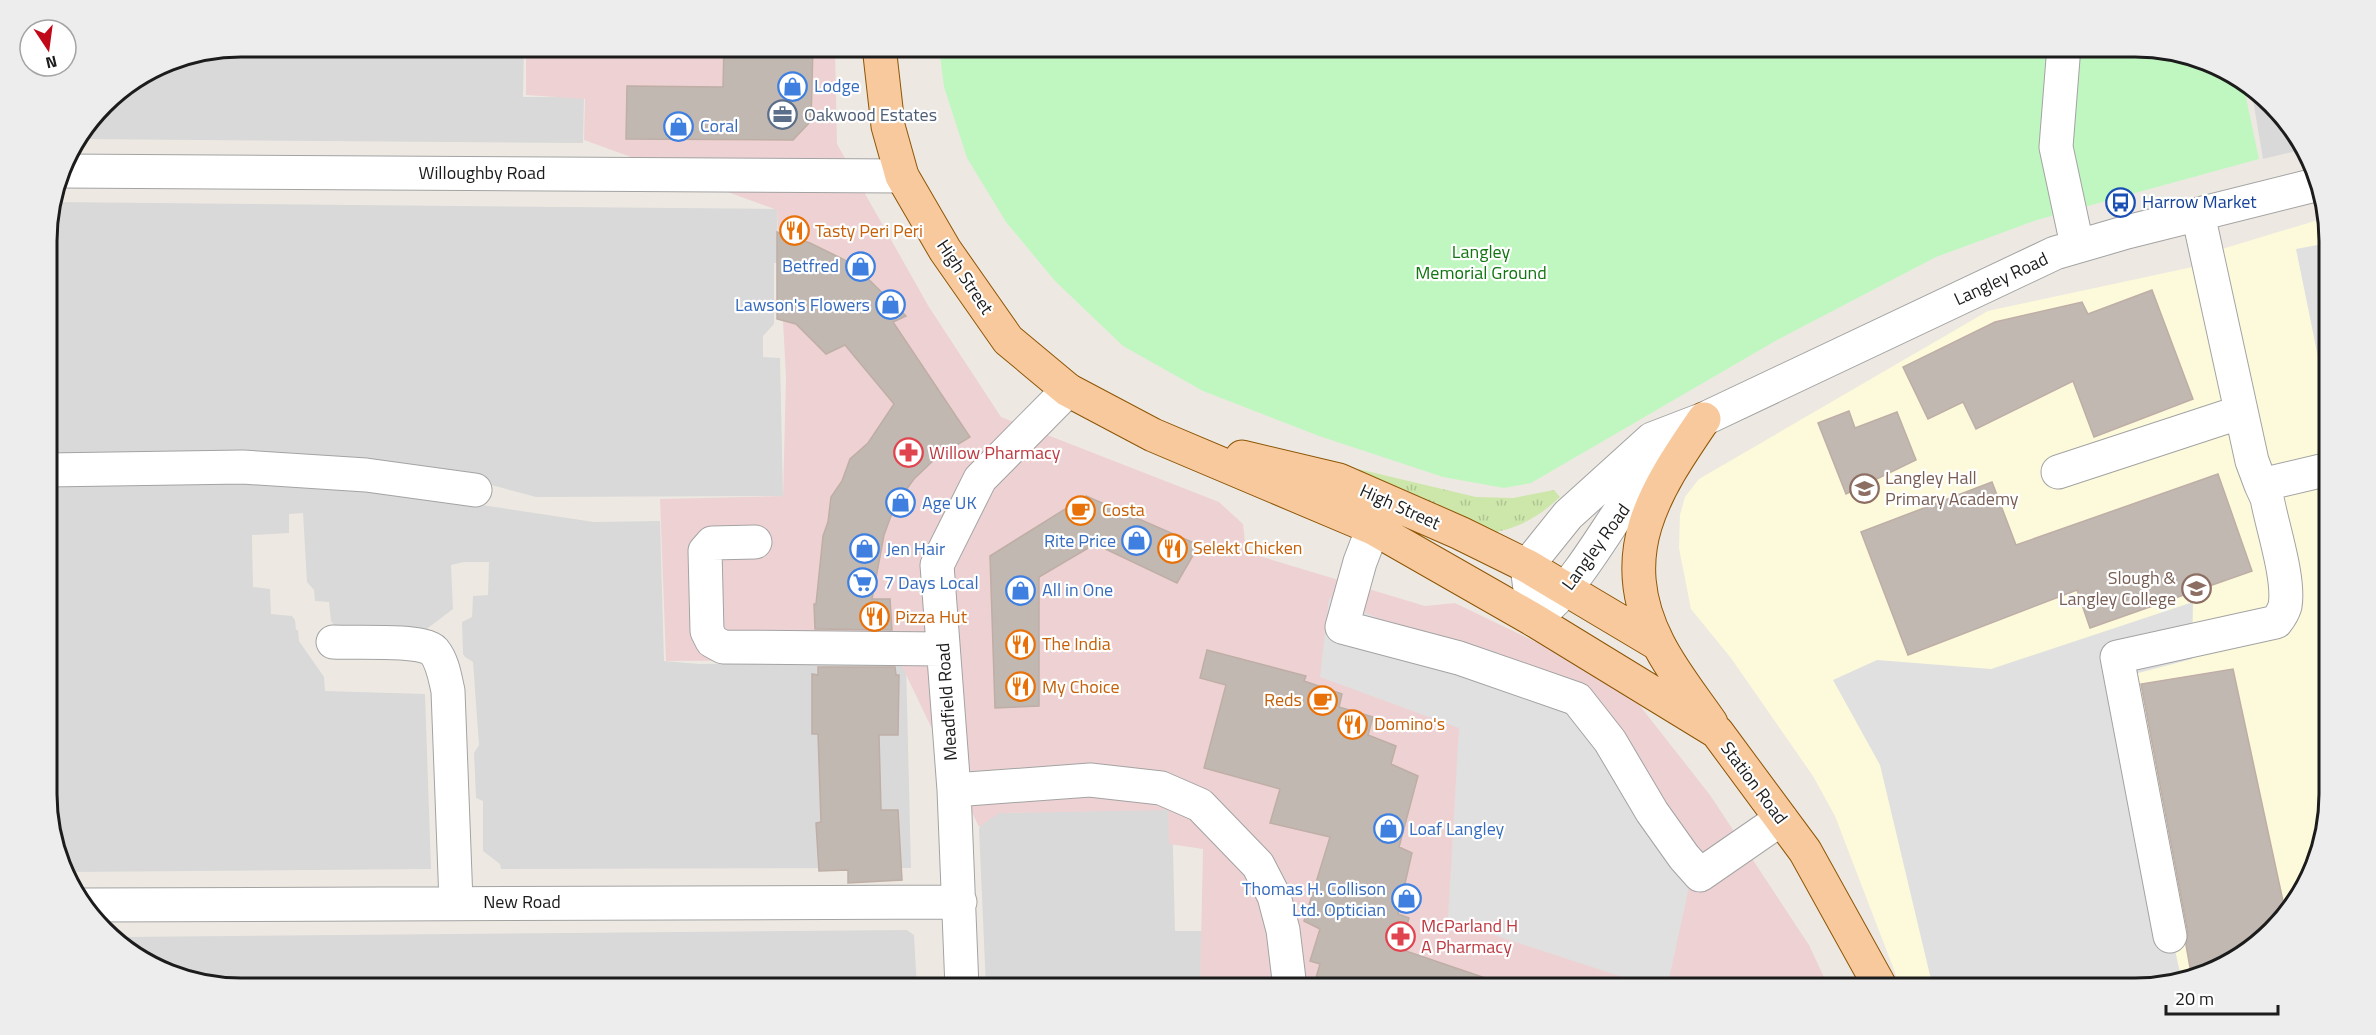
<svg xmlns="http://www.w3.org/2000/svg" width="2376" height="1035" font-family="'Titillium Web',sans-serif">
	<defs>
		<pattern id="grass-tufts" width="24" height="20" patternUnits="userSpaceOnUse" patternTransform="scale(1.5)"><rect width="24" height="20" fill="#cde6aa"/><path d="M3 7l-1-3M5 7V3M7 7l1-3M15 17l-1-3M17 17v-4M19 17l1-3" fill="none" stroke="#afc592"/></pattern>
	</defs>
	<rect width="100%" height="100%" fill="#ede9e2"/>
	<path fill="#dad9d9" d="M241,47H524L523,97H584L583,143L79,139L113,95L167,61Z
		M2252,94L2289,123L2301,150L2263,159Z
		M54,202L777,209L778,263H774V324L763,336V357L780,358L783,496L536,497L484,483L47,458V228Z
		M47,478L302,484L462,502L594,522L660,521L664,661L699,664L906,662L911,868L501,869L500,864L483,851V801L476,798L474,753L479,745L473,662L465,657L463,654L462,622L472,617L473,596L488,595L489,562H464L451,565L453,609L424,631L335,626L331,621L329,602L315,601L314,590L307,582L303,513L289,514V533L252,535L253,587L270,589L271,614L292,616L295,620L296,630H298L299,641L324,677L325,691L425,694L431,869L70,872L48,820Z
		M1172,809L1175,931H1206L1203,988H986L979,829L984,819L992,813Z
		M907,930L914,935L917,988H241L167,974L119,937Z"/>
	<path fill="#eed2d3" d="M526,47H835L837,144L929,307L1001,417L1219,502L1243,524L1246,552L1425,606L1455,603L1563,655L1637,702L1710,795L1809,945L1829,988H1200L1203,849L1169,844L1168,810L999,813L979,827L899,660L666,661L660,499L783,496L786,377L777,210L584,140L585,99L526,95Z"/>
	<path fill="#fdfadb" d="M2328,217L2329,794L2315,868L2289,913L2243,955L2147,988H1901L1835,816L1813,776L1731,658L1691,609L1679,548L1680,515L1685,497L1699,479L1988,311L2202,265L2196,257Z"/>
	<path fill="url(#grass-tufts)" d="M1358,469L1476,497L1513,498L1554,490L1560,497C1539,517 1516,530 1487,533L1356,474Z"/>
	<path fill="#c0f7c0" d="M939,47H2135L2209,61L2244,88L2259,159L2037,220L1936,257L1777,340L1531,483L1504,488L1443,477L1319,436L1203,391L1123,346L1055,281L1006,222L967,158L944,87Z"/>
	<path fill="#e0e0e0" d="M2328,243V406L2296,249Z
		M1329,598L1611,714L1696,855L1667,988H1656L1448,920L1459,728L1320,677Z
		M2193,602L2192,659L2115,679V734L2133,816L2145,815L2181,977L2147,988H1933L1880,765L1833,680L1877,660L1991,669Z"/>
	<path fill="#c2b8b2" stroke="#beaea6" stroke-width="1.5" d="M724,46H813L811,121L793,140L626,139L627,86L723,87Z
		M777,232L810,243L853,264L906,316L893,322L970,437L937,457L914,479L895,505L884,535L872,599H890L892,630L815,629L814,604H816L823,536L828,522L831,497L842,481L850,459L868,443L894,404L845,345L826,354L796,324L777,319Z
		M2152,290L2193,399L2094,437L2073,381L1976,429L1963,402L1928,419L1903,367L1995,322L2082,302L2088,314Z
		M1849,411L1855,428L1897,412L1916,460L1846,494L1818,423Z
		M2218,474L2252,571L2090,628L2077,590L1908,655L1861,532L1992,482L2016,545Z
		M1086,496L1199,545L1177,583L1095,544L1039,577V706L995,708L990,556Z
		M1207,650L1306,676L1304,681L1342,694L1339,707L1373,717L1368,735L1396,746L1391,764L1418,776L1399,847L1412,853L1398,914L1409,918L1400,949L1500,983L1499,988H1313L1320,964L1310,961L1320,929L1304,921L1330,837L1270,823L1280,789L1204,768L1226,685L1200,678Z
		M818,667H895L896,675H899L898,735H879L881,810H898L902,880L848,883V870L819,871L816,823L821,822L818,734H812V674L818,675Z
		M2233,669L2286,915L2243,955L2191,973L2186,945L2188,933L2141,684Z"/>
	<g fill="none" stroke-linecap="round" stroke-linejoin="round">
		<defs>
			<path id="minor" d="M2064,46L2056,147L2077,245
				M62,171L902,176
				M2198,214L2252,461L2261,485L2329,469
				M47,470L243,467L366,475L475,490
				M2058,472L2241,412
				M1373,528L1360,562L1342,627L1459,658L1577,699L1610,741L1652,812L1684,857L1700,875L1781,819
				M755,542L712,543L705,551L707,631L712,641L723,647L943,649
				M1547,608C1598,560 1624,487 1678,442
				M1534,620L1527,566L1568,515L1652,439L1704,419L2055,253L2127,232L2315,185
				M333,642C352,643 423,639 434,651C443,662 445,678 448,691L456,902
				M954,790L1090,780L1161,788L1200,805L1258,865L1274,896L1283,930L1290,988
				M84,905L960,902
				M2170,936L2117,657L2276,622C2280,617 2283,613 2285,606C2290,579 2272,526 2267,498L2261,485
				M962,988L954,790L937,565L980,479L1068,390"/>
			<path id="major" d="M879,46L888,126L902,176L945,250L1008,340L1068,390L1153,435L1373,528L1534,620L1717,732L1805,851L1881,988
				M1704,419C1654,492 1613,554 1658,643C1672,671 1693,697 1711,723
				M1242,457L1339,480L1460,533L1527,566L1658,644"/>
		</defs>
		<use href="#minor" stroke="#a3a3a3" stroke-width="35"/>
		<use href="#major" stroke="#8e5606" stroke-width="35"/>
		<use href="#minor" stroke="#fff" stroke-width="33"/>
		<use href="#major" stroke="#f8c99d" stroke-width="33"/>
	</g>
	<defs>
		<symbol id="shop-ring" viewBox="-11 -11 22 22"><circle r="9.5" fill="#fff" stroke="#3f7fe0" stroke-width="1.5"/><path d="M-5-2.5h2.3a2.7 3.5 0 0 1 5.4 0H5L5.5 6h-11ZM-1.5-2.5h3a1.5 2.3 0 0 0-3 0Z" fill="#3f7fe0"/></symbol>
		<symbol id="office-ring" viewBox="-11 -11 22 22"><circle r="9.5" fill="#fff" stroke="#5c6f8a" stroke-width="1.5"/><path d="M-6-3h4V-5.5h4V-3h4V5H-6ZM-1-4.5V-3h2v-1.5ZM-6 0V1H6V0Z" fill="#5c6f8a"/></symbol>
		<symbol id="bus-ring" viewBox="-11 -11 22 22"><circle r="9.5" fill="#fff" stroke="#1a4fb4" stroke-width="1.5"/><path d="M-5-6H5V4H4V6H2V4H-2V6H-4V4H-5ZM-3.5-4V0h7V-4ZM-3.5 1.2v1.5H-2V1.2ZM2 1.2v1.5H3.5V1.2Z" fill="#1a4fb4"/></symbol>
		<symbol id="restaurant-ring" viewBox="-11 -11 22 22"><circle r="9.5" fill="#fff" stroke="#e8710a" stroke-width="1.5"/><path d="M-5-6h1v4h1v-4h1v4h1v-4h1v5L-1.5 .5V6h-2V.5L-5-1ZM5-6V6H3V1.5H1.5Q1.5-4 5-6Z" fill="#e8710a"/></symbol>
		<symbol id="pharmacy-ring" viewBox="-11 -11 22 22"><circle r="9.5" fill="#fff" stroke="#e0444e" stroke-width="1.5"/><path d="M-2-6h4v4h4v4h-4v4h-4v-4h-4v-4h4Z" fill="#e0444e"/></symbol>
		<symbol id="school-ring" viewBox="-11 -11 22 22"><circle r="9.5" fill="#fff" stroke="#8d6e63" stroke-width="1.5"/><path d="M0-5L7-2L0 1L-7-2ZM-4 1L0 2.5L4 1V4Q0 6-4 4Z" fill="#8d6e63"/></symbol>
		<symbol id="cafe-ring" viewBox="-11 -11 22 22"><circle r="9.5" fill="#fff" stroke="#e8710a" stroke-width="1.5"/><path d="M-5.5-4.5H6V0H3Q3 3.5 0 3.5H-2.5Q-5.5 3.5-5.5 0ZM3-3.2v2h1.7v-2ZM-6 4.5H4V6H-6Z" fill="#e8710a"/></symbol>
		<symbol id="supermarket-ring" viewBox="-11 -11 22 22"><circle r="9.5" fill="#fff" stroke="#3f7fe0" stroke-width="1.5"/><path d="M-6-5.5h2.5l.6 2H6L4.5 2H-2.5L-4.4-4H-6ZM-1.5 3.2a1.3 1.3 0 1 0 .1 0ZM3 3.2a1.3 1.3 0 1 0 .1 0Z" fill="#3f7fe0"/></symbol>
		<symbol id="university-ring" viewBox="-11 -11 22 22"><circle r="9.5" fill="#fff" stroke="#8d6e63" stroke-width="1.5"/><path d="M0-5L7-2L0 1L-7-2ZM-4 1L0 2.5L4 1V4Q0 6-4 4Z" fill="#8d6e63"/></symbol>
	</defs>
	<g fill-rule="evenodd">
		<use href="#shop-ring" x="776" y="70" width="33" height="33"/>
		<use href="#office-ring" x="766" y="98" width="33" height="33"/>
		<use href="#shop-ring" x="662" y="110" width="33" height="33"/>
		<use href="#bus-ring" x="2104" y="186" width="33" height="33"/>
		<use href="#restaurant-ring" x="778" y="214" width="33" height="33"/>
		<use href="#shop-ring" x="844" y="250" width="33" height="33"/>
		<use href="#shop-ring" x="874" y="288" width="33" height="33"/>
		<use href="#pharmacy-ring" x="892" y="436" width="33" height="33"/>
		<use href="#school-ring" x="1848" y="472" width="33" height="33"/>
		<use href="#shop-ring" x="884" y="486" width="33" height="33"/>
		<use href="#cafe-ring" x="1064" y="494" width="33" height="33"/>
		<use href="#shop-ring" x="1120" y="524" width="33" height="33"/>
		<use href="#restaurant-ring" x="1156" y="532" width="33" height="33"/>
		<use href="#shop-ring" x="848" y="532" width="33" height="33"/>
		<use href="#supermarket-ring" x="846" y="566" width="33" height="33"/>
		<use href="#university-ring" x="2180" y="572" width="33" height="33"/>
		<use href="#shop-ring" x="1004" y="574" width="33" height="33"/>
		<use href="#restaurant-ring" x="858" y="600" width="33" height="33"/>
		<use href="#restaurant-ring" x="1004" y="628" width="33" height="33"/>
		<use href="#restaurant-ring" x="1004" y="670" width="33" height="33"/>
		<use href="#cafe-ring" x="1306" y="684" width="33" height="33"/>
		<use href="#restaurant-ring" x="1336" y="708" width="33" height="33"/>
		<use href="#shop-ring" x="1372" y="812" width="33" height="33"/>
		<use href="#shop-ring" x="1390" y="882" width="33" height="33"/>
		<use href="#pharmacy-ring" x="1384" y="920" width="33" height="33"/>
	</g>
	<g text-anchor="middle" stroke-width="4.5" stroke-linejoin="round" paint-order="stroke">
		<g font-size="18" fill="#366cbe" stroke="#fff" text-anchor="start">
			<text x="814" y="92">Lodge</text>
			<text x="700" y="132">Coral</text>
			<text x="839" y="272" text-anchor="end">Betfred</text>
			<text x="870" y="311" text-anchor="end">Lawson's Flowers</text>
			<text x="922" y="509">Age UK</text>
			<text x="1116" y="547" text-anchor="end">Rite Price</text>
			<text x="886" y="555">Jen Hair</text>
			<text x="884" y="589">7 Days Local</text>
			<text x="1042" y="596">All in One</text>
			<text x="1409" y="835">Loaf Langley</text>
			<text x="1386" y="895" text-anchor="end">Thomas H. Collison<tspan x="1386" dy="21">Ltd. Optician</tspan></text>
		</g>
		<g font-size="18" fill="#4e5e75" stroke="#fff" text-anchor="start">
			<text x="804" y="121">Oakwood Estates</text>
		</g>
		<g font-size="18" fill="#1c1c1c" stroke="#fff">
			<text x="482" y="179">Willoughby Road</text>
			<text transform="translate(965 277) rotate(56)" y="6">High Street</text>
			<text transform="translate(2001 279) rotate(-25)" y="6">Langley Road</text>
			<text transform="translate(1400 507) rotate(24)" y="6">High Street</text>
			<text transform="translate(1596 547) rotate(-54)" y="6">Langley Road</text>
			<text transform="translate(947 702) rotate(-94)" y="6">Meadfield Road</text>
			<text transform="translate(1754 783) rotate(53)" y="6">Station Road</text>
			<text x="522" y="908">New Road</text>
		</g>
		<g font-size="18" fill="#164399" stroke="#fff" text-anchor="start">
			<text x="2142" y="208">Harrow Market</text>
		</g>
		<g font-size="18" fill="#c56008" stroke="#fff" text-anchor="start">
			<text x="815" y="237">Tasty Peri Peri</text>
			<text x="1102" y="516">Costa</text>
			<text x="1193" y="554">Selekt Chicken</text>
			<text x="895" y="623">Pizza Hut</text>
			<text x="1042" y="650">The India</text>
			<text x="1042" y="693">My Choice</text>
			<text x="1302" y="706" text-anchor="end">Reds</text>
			<text x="1374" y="730">Domino's</text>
		</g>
		<g font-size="18" fill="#107510" stroke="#fff">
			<text x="1481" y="258">Langley<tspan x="1481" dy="21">Memorial Ground</tspan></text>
		</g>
		<g font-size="18" fill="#be3a42" stroke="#fff" text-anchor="start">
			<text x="929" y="459">Willow Pharmacy</text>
			<text x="1421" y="932">McParland H<tspan x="1421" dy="21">A Pharmacy</tspan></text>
		</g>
		<g font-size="18" fill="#785e54" stroke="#fff" text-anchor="start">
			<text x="1885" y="484">Langley Hall<tspan x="1885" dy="21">Primary Academy</tspan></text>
			<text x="2176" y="584" text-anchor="end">Slough &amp;<tspan x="2176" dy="21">Langley College</tspan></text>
		</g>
	</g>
	<path d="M0 0H2376V1035H0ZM241 57H2135A184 184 0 0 1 2319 241V794A184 184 0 0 1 2135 978H241A184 184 0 0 1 57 794V241A184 184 0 0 1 241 57Z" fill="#ededed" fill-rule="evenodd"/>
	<path fill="none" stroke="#1c1c1c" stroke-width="3" d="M241 57H2135A184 184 0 0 1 2319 241V794A184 184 0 0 1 2135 978H241A184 184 0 0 1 57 794V241A184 184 0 0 1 241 57Z"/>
	<g transform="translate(48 48) rotate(167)"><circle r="28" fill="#ffffff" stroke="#a4a4a4" stroke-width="1.5"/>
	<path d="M0-4.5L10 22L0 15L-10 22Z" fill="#c00818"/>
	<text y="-9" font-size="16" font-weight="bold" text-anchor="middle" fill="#1c1c1c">N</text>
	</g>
	<path d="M2166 1005v9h112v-9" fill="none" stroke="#1c1c1c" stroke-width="3"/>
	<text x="2175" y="1005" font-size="18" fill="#1c1c1c" stroke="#ffffff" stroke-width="4.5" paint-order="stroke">20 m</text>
</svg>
